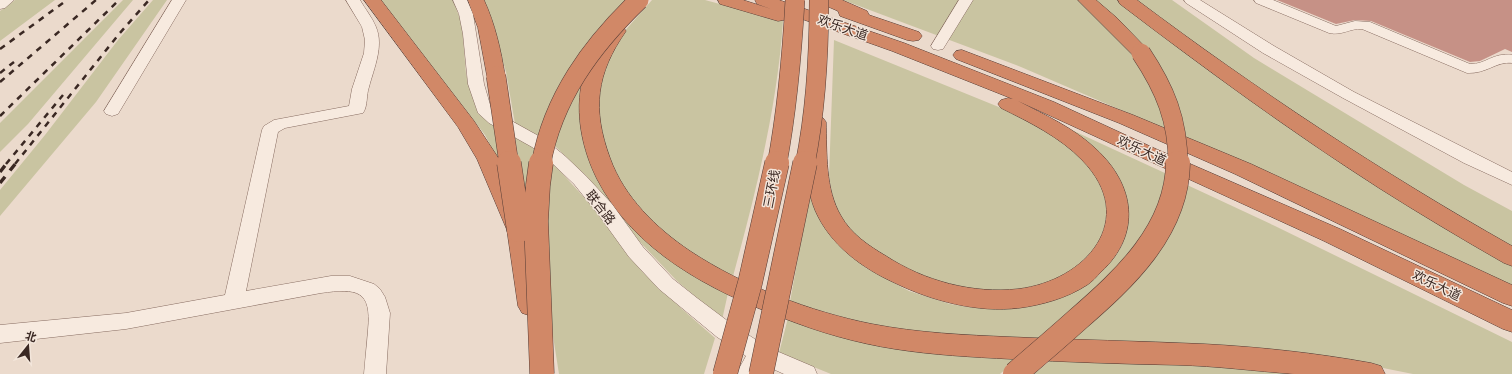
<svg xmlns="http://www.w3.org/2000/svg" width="1512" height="374" font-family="'PT Serif','Noto Sans SC',serif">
	<rect width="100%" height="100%" fill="#ebdacc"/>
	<path fill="#c9c4a1" d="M15,0H55L0,41V11Z
		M123,0H133L28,124L0,152V123Z
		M153,0H167L96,102L0,216V190L45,135L118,40Z
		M381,0H453L462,24L466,74L477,108L496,127L501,162H499L485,135Z
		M484,0H631L538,136L515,124L506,72L488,9Z
		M652,0H705L783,21C777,110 755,195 732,280L670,239L651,221L632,198L616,176L604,153L594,109L603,71L622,34Z
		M843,0H1078C1119,36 1156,72 1165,129L1021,67Z
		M1093,0H1118L1199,61L1512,264V290L1185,137L1183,121Z
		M1134,0H1172L1254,58L1464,185L1512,211V247L1422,196L1266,94Z
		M834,40L1016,114C1035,124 1056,134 1073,148C1085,157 1102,184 1105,199C1114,244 1074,277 1032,287C1016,291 998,291 981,291C963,290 925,279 908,272C900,268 893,261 885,257C876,250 864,244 855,236C838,221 832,198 829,176Z
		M583,74L580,123L583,134L606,187L728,293L722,320L677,281L620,221L575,166L553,144Z
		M1063,126L1167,174C1164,189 1160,204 1153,218C1131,264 1074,308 1036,343L908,336L790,302L809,196L812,195L824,226L842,248L866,268L909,291L950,304L968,307L1000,308L1075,290L1099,275L1117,254L1122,245L1127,226Z
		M515,136L535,148L528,189L523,190Z
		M550,160L591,205L640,266L682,309L715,338L704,374H559L553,336L544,236Z
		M1185,184L1275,226L1512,342V374H1413L1378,367L1066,344Z
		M789,314L1024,353L1000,374H831L779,353Z
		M1056,356L1328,374H1034Z"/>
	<path fill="#c69186" d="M1277,0H1512V52L1505,49L1480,61L1470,62L1371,21L1355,20L1336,24Z"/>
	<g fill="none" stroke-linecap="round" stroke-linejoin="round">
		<defs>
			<path id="minor" d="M0,0H14L5,8L0,9Z
				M172,0H186L118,114L112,116L106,114L104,111Z
				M346,0H360C365,9 372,17 376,27C384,46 374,68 369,87C366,95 368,106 363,113L285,128L278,132L246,291L331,276H350L374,284L380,289L385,297L390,313L386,374H364C365,359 367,345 368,330C372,290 357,288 321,293L126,329L0,343V325L126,313L225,295L262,130L264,126L274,120L349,106L352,89L364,53L365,40L362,27Z
				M453,0H467L473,14L484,84L491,108L501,115L544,139L565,156L586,176L612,204L643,247L673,279L697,298L733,325L767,347L814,367L817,374H784L764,365L759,374H736L746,356L717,337L659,289L629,257L598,214L574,184L553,164L532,147L489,123L478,113L468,84L463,34L459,14Z
				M959,0H973L943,49L938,50L933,49L931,46Z
				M1184,0H1200L1274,46L1354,92L1512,172V185L1464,163L1343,98L1263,53L1186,3Z
				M1254,0H1273L1336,26L1355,21L1370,22L1470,64C1485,65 1493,52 1512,55V63C1496,61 1487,74 1467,73L1362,29C1350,28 1342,36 1329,33L1256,3Z"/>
			<path id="highway" d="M364,0H381L474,121L499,159L531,230L544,306L540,313L531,316L522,313L518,306L507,230L477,159L458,127Z
				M468,0H484C495,24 501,50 505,76L503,80L496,82L489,80L487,76L478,28Z
				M718,0H743L771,9L757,4L755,0H779L904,43L1054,102L1156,149L1340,229L1512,310V332L1503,329L1324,241L1018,101C1045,115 1074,128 1096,149C1135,185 1142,234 1101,272C1097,276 1092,282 1087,285C1067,298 1042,305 1019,308C978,313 932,301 895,283C862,268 830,245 815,210C804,183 806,150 806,122L809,118L816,116L823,118L826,122C827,153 825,189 841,216C851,234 869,246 886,256C924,281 973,294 1018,289C1086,281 1140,219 1082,160C1060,137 1029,122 1001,108L998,104L1001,100L1008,98L1013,99L892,51L785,13L787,16L784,20L778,21L720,4Z
				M820,0H842L867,11L869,15L919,32L922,36L919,40L913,41L907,40L840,16L838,11L822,4Z
				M1078,0H1096L1117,18L1147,49L1150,53L1147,57L1141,58L1135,57Z
				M1118,0H1137C1257,90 1381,172 1512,246V266L1504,263C1462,239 1420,214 1379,188C1290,131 1204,68 1120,4Z
				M617,26L623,27L626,31C596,74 592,109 610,158C624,197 656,228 690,251C743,286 811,312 872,324C918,333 965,335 1011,337C1075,340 1140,341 1204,344C1260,347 1316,353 1371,363L1381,366L1385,374C1355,374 1324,374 1294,374C1255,371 1216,366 1178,365C1122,364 1066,362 1011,359C972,357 933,355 895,349C856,343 819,332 783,318C709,290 634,251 597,179C579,143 572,98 589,61C595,49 603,38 611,27Z
				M962,50L1133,115L1251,164L1512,285V306L1503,303L1235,174L1119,123L956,59L953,55L956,51Z"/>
		</defs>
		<use href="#minor" stroke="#876c61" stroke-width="1"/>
		<use href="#highway" stroke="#563c35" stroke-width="1"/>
		<use href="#minor" fill="#f7eadf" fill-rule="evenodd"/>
		<use href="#highway" fill="#d18867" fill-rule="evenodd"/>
		<path stroke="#3a2823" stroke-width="2.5" stroke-dasharray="6 6" stroke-linecap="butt" d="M0,49L67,0
			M0,73L14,62
			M0,82L96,0
			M0,116L119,0
			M6,164L63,95
			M15,164L119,34L149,0"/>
		<path stroke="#3a2823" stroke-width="3.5" stroke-dasharray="8 8" stroke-linecap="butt" d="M0,172L7,163
			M0,183L16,163"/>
		<defs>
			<path id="highway-bridge-far1" d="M1141,53C1165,89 1178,120 1178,164
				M496,76L509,164
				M541,164C553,98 591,46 639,0
				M777,164C787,110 792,55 795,0
				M805,164C816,110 819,55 819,0"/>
			<path id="highway-bridge" d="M509,163L519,230
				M541,163L538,185L536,221L542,374
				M725,374L750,283L777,163
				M761,374L805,163
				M1015,374C1036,356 1057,338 1077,320C1124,279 1177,231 1178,163"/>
		</defs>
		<use href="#highway-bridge-far1" stroke="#563c35" stroke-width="20" stroke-linecap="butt"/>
		<use href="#highway-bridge" stroke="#563c35" stroke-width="25" stroke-linecap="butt"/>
		<use href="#highway-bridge-far1" stroke="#d18867" stroke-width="19"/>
		<use href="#highway-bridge" stroke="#d18867" stroke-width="24"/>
	</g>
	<g text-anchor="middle" stroke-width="3" stroke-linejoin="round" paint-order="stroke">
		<g font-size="13" fill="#3a2823" stroke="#f3e6db">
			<text transform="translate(843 27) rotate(19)" y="5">欢乐大道</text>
			<text transform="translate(1142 150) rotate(25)" y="5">欢乐大道</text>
			<text transform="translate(771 189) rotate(-79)" y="5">三环线</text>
			<text transform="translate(601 207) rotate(52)" y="5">联合路</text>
			<text transform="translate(1437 285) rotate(26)" y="5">欢乐大道</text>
		</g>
	</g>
	<g transform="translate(28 346) rotate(17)" stroke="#f3e6db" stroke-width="3" paint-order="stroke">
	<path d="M0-3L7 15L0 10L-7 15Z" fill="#3a2823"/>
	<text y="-6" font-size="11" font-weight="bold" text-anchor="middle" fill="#3a2823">北</text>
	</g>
</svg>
